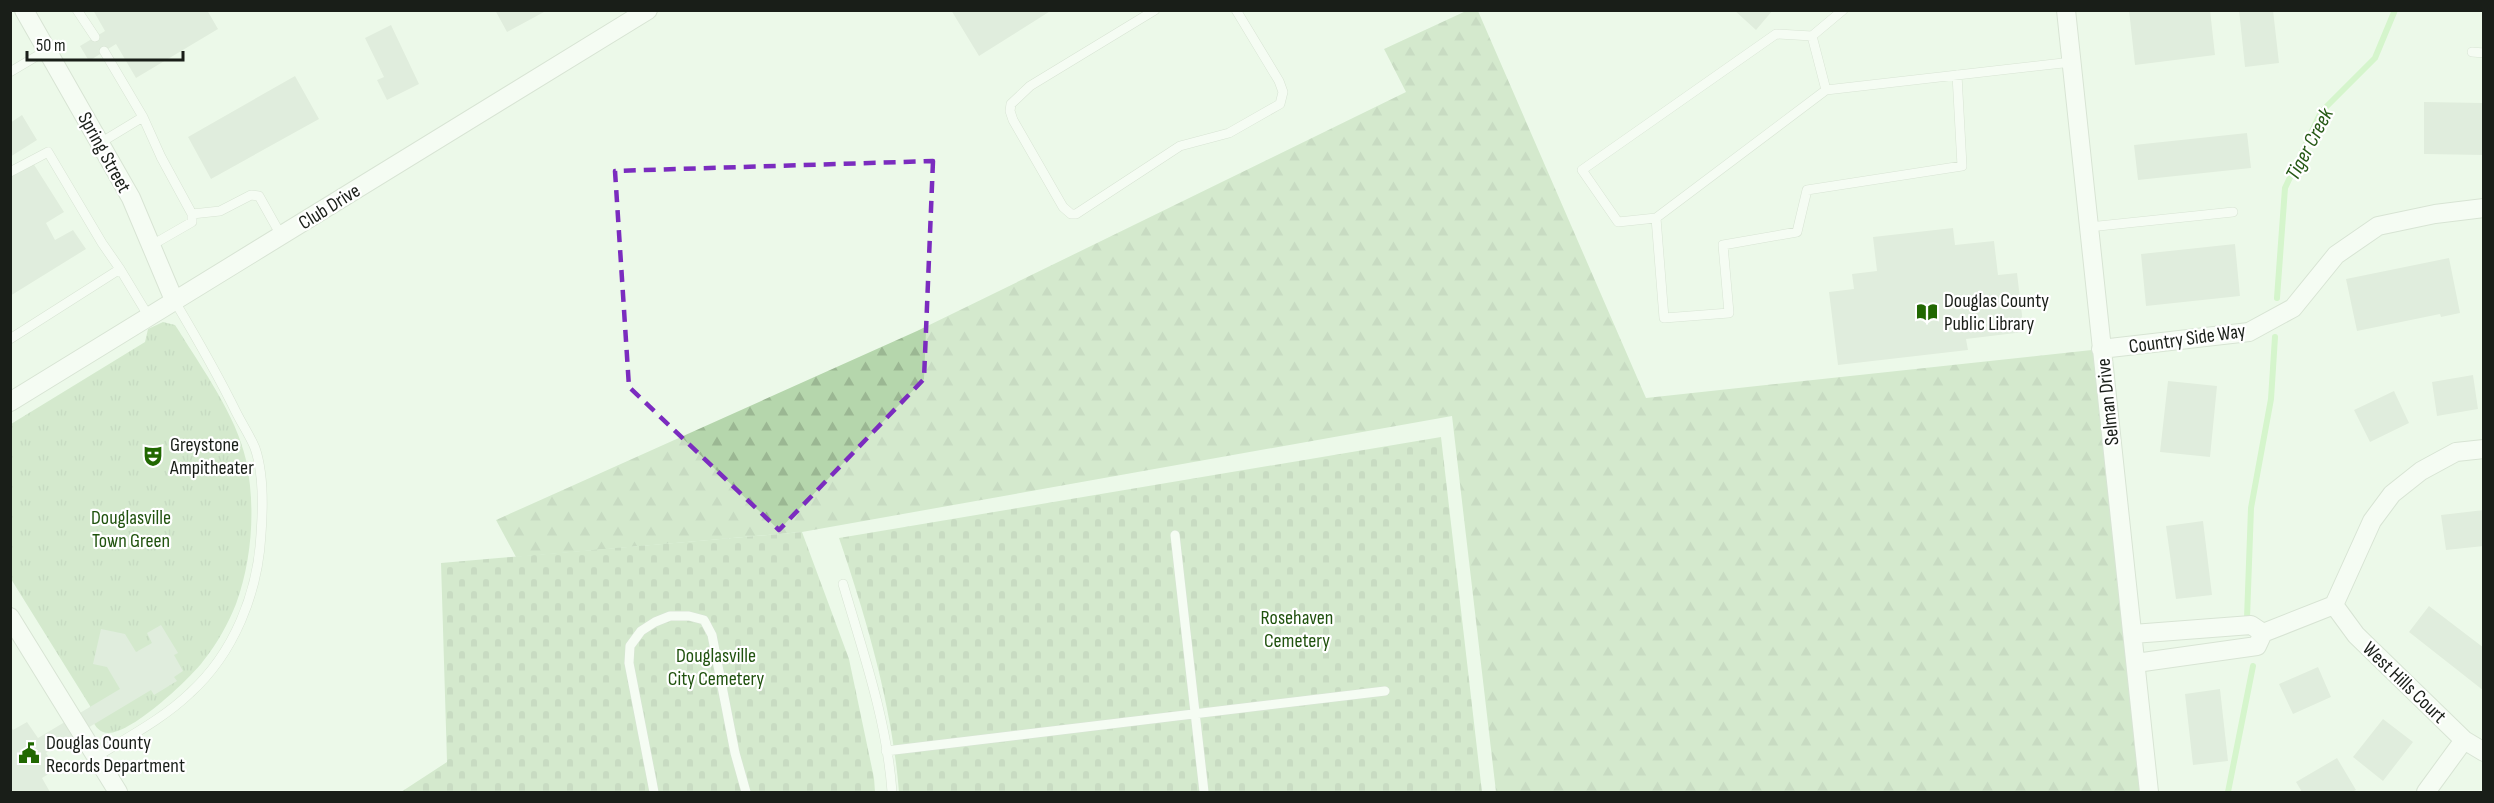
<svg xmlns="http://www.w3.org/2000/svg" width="2494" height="803" font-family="'Sofia Sans Condensed',sans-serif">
	<defs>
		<pattern id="forest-firs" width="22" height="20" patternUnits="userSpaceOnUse" patternTransform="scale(1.5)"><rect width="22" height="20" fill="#b5d6ac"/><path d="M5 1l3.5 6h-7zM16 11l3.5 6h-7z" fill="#9bb793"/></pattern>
		<pattern id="cemetery-stones" width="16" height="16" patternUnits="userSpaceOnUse" patternTransform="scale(1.5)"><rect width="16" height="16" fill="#b5d6ac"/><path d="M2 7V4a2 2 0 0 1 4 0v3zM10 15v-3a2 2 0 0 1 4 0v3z" fill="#9bb793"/></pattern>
		<pattern id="park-tufts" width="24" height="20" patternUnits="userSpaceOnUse" patternTransform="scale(1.5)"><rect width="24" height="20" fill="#b5d6ac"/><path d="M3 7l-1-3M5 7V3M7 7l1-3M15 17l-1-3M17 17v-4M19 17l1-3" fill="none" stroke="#9bb793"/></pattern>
	</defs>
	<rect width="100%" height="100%" fill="#ecf9e9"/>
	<path fill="url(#forest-firs)" d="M1466,11H1478L1646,398L2101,349L2147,792H1496L1452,416L802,532L516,557L496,520L917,331L1406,92L1384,49Z"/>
	<path fill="url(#cemetery-stones)" d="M1441,437L1482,792H899C892,706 867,620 839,538Z
		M802,532L849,659L874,778L875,792H401L447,762L441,563Z"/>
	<path fill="url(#park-tufts)" d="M163,322L175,325L179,331C203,370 236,415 246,460C256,507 252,560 236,604C228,624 217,644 204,660C192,677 124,742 103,732C92,727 92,716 90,706L11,579V424L145,342L148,329Z"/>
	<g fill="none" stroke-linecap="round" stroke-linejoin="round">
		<path stroke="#b8efa9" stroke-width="6" d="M2277,298L2285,188L2321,112L2375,58L2395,10
			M2247,618L2251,508L2271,399L2275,337
			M2228,792L2253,666"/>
	</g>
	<path fill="#d1dece" d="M93,10H207L218,29L136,78L116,44L89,61L80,46L105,31Z
		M495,10H543L544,12L507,32Z
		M951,10H1052L979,56Z
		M1734,10H1773L1756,30Z
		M2129,10H2210L2215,55L2135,65Z
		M2239,10H2273L2279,63L2245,67Z
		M391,25L419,84L387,100L377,80L384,77L365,38Z
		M295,76L319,119L211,179L188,137Z
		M2424,102L2484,103V155L2424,154Z
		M22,115L37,140L10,157V123Z
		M2247,133L2251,168L2138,180L2134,145Z
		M33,163L64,212L46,223L55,240L73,230L86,249L10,296V177Z
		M1953,228L1955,245L1994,241L1998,275L2017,273L2024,332L1966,339L1968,350L1838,365L1829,292L1854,289L1852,274L1877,271L1873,237Z
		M2235,244L2240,296L2146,306L2141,254Z
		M2449,258L2460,313L2441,317L2440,314L2357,331L2346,279Z
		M2473,375L2478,409L2437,416L2432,382Z
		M2168,381L2217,386L2210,457L2160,452Z
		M2394,391L2409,423L2370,442L2354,410Z
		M2484,510V546L2446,550L2441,515Z
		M2203,521L2212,595L2176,599L2166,526Z
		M2429,606L2484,648V691L2409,632Z
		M161,625L178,653L174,655L183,671L174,677L177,681L154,695L151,690L46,753L57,769L42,778L50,792H10V725L13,730L27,722L38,738L120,689L107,667L93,664L101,629L125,634L136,652L152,643L147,633Z
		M2318,667L2331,697L2293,714L2279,684Z
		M2220,689L2228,761L2193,765L2185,694Z
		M2383,719L2413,742L2383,781L2353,757Z
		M2337,758L2356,790L2352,792H2302L2296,782Z"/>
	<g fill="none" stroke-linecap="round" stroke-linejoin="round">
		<defs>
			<path id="lane" d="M77,10L95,37
				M1155,10L1030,86L1011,104L1010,111L1013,120L1063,207L1071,214H1076L1180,146L1229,133L1280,104L1283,92L1279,81L1236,10
				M1812,36L1843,10
				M2472,52L2484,53
				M10,72L47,50
				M1957,75L1962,166L1807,190L1797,232L1723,245L1729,313L1664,318L1656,218L1826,90L2072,62
				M143,117L161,157L192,214V222L152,245
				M100,143L143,117L104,51
				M10,172L48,152L102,243L120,269
				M192,214L220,211L251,195L259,196L282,237
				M1656,218L1618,222L1582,170L1776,34L1812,36L1826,90
				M2089,227L2233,212
				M10,339L120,269L149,317
				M1175,535L1204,792
				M843,584C863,652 887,721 892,792
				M886,751L1385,691
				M96,757C128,737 163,719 190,693C234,653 258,593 261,534C263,508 264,474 255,448C250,436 242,424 236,412C217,373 196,337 174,300
				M654,792L629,663L630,646L641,631L655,622L670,616H689L704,620L712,635L735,753L746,792"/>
			<path id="street" d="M24,10L131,198L174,300
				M2066,10L2149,792
				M2101,349L2249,332L2293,308L2336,255L2378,226L2435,214L2484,208
				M10,402L648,10
				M2334,605L2372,521L2392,494L2421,471L2456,452L2484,449
				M2334,605L2356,635L2464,740L2484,752
				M10,617L118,792
				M2133,634L2251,625L2263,633
				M2136,663L2257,646L2263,633L2334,605
				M2426,792L2464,740"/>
		</defs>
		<use href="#lane" stroke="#becaba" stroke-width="10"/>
		<use href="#street" stroke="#becaba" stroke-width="20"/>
		<use href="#lane" stroke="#fff" stroke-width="9"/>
		<use href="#street" stroke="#fff" stroke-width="18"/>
	</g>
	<path d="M0 0H2494V803H0ZM933,161L924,379L779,530L629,387L615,171Z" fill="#ecf9e9" fill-opacity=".55" fill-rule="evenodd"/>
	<path fill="none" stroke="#7b2cbf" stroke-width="4.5" stroke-dasharray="12 8" stroke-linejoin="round" d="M933,161L924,379L779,530L629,387L615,171Z"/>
	<defs>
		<symbol id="library-bare" viewBox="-9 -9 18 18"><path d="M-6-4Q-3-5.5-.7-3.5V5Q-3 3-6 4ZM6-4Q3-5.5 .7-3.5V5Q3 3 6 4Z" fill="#216801" stroke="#fff" stroke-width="2.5" paint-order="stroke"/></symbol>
		<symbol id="theatre-bare" viewBox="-9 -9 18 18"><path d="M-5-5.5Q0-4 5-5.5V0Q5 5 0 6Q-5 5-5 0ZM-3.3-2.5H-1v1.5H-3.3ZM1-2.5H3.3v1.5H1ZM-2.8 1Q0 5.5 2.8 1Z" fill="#216801" stroke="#fff" stroke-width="2.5" paint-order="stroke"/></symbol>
		<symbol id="civic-bare" viewBox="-9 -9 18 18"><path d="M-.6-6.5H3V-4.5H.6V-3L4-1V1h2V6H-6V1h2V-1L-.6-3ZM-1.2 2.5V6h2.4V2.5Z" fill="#216801" stroke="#fff" stroke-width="2.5" paint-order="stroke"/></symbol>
	</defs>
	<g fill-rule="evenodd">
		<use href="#library-bare" x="1912" y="297" width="30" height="30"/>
		<use href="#theatre-bare" x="138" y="441" width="30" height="30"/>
		<use href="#civic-bare" x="14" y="738" width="30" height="30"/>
	</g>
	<g text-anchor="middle" stroke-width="4.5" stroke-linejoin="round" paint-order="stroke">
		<g font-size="20" fill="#191e18" stroke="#fff">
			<text transform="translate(105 152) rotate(61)" y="7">Spring Street</text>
			<text transform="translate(329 206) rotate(-32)" y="7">Club Drive</text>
			<text transform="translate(2187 338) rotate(-8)" y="7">Country Side Way</text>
			<text transform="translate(2107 402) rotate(-96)" y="7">Selman Drive</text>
			<text transform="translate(2405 682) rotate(44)" y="7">West Hills Court</text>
		</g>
		<g font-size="20" fill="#191e18" stroke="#fff" text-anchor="start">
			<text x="1944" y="307">Douglas County<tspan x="1944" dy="23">Public Library</tspan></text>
			<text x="170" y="451">Greystone<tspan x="170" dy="23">Ampitheater</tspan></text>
			<text x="46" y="749">Douglas County<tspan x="46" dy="23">Records Department</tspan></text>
		</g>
		<g font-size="20" fill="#20520e" stroke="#fff">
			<text x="131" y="524">Douglasville<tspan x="131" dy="23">Town Green</tspan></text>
			<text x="1297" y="624">Rosehaven<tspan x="1297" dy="23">Cemetery</tspan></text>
			<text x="716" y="662">Douglasville<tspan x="716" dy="23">City Cemetery</tspan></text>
		</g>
		<g font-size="21" font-style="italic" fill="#265916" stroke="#fff">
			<text transform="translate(2309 144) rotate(-62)" y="7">Tiger Creek</text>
		</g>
	</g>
	<rect width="2494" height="803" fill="none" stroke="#191e18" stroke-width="24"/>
	<path d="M27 51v9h156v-9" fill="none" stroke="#191e18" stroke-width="3"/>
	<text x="36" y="51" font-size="18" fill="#191e18" stroke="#ffffff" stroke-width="4.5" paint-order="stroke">50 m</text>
</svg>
